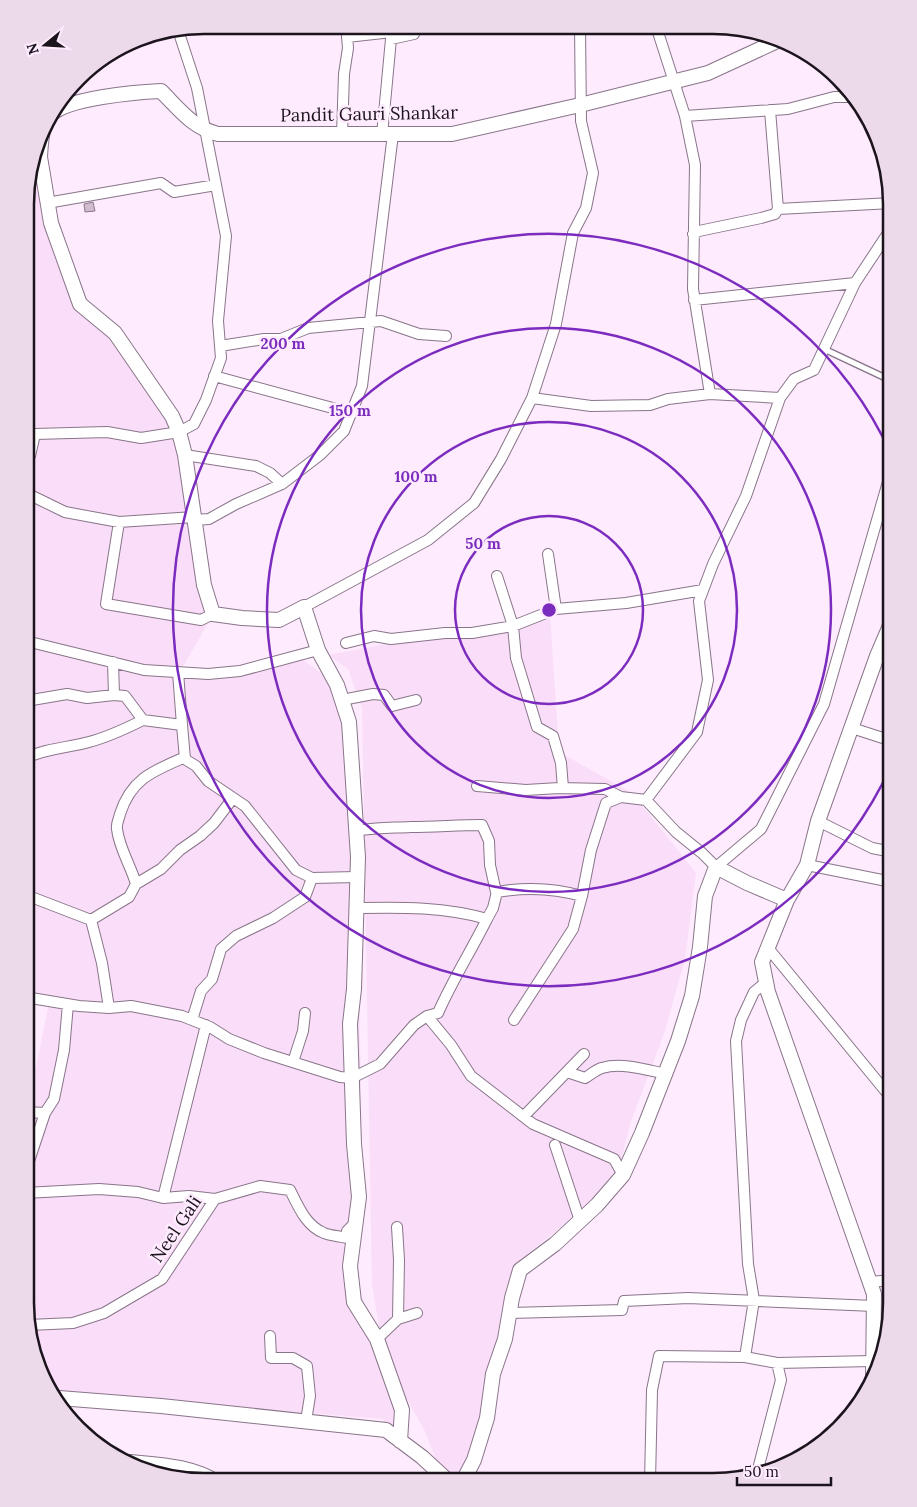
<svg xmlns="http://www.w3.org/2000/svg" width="917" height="1507" font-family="Lora,serif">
	<rect width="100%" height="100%" fill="#feebfd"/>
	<path fill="#faddf9" d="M33,158L80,304L115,333L172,416L213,614L180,672L182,680L240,671L295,654L337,685L354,805L361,1083L350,1266L384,1356L372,1284L362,708L348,669L328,655L550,613L559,752L632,793L696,873L685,959L664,1034L631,1121L615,1184L516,1263L506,1288L488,1412L463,1481H454L443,1477L424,1429L387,1365L402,1442L386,1430L383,1419L54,1392L38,1371L25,1303V1124L50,997L25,995L26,181Z"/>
	<path fill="#d1bbd0" stroke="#8c778b" d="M93,202L95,211L85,212L84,204Z"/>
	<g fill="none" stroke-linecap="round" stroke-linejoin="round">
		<defs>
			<path id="lane" d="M824,349L892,381"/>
			<path id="street" d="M656,26L685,116L695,165L693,289L710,394
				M347,37L401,31
				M685,116L788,109L834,97H849
				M342,135L344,74L348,48L346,25
				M382,135L391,39L414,34L412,26
				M47,203L161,183L174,192L216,185
				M778,209L892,203
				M693,234L699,231L761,218L775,214L778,209L770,110
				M694,300L855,283
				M220,346L264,339H281L308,328L381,321L419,334L446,336
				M214,376L351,413
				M532,398L591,406L650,405L668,399L710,394L780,398
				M185,455L256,466L270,473L282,484
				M26,460L30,456L35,434L107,432L141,438L179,432L194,424L206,400L221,358L218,321L226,236L197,88L178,30
				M892,468L824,704L761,829L716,867L702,853L676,832L646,800L697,732L708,680L699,601L713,564L746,496L780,398L794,379L814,370L855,283L892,227
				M26,493L65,512L119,522L194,517V520L209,519L236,504L282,484L320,455L344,431L362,386L393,134
				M119,522L106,604L201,620L213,614
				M548,554L556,609L626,603L703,590
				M304,607L428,540L474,503L501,459L532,398L556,324L573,233L586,208L593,173L581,121L580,26
				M556,609L513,626L516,658L537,727L553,736L561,763L563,788
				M26,641L144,670L208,674L240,671L318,650
				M346,643L374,636L391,639L445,633H472L513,626L497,576
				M113,662L114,695L125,696L143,720L182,725L185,759
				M178,672L182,725
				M342,700L373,694L384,695L392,706L416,700
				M26,701L67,694L87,698L114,695
				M852,728L892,741
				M26,758C46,748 68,748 89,742C108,737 125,729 143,720
				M477,786L526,790L559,788L605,789L621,797
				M818,821L872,848L892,852
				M356,831C377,827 390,828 411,827C435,827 458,825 482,825L489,841L490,865L496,892
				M807,865L892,882
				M136,884L161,869L180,850L200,836L214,823L233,798
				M26,895L91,920
				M357,916L359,908C402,907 446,907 487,919L493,908L497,892C525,887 554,888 582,896L591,850L606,803L621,797L646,800
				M768,948L892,1099
				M25,997L79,1006L109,1008L131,1006L182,1016L210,1027L229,1039L264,1053L340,1077L352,1078L380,1064L414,1025L427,1016L438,1013C452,981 471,951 487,919
				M109,1008L102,963L91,920L129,897L136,884C131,866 119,848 117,829C116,824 119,819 120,814C131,779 153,771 183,758L196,766L208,781L245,806L296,870L312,878L357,877
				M427,1016L451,1045L471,1076L533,1124L614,1159L623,1175
				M192,1020L201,991L212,979L221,949L236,936L273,918L305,897L312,878
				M514,1020L573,929L582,896
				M293,1062L303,1031L305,1013
				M567,1072L585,1078C590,1075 597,1069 602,1068C622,1062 647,1070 666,1074
				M25,1112L45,1113
				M524,1116L584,1054
				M555,1145L580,1221
				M25,1173L45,1113L54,1099L64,1050L68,1004
				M25,1193L99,1189L138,1192L163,1198L189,1196L215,1199
				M163,1198L206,1025
				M397,1227L399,1260L398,1319
				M870,1282L892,1280
				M510,1313L622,1310L624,1301L688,1298L874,1306
				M29,1325L73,1323L104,1313L162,1279L215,1199L260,1186L290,1190C298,1206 306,1226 324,1233C331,1236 340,1236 347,1238V1231L356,1222
				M270,1336L271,1358H293L307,1366L310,1396L306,1421
				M377,1339L398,1319L417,1313
				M745,1357L754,1300L748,1264L736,1041L741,1020L754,992L766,982
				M131,1460C162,1463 192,1464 219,1481
				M757,1473L781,1380L777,1363
				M650,1482L652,1390L659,1356L745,1357L777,1363L873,1361"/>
			<path id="secondary" d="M40,157L51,223L80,304L115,333L172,416L179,432L185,455L204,585L213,614L242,618L279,620L304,607L318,650L337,685L349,722L358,857L354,989L350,1024L354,1144L359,1197L350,1266L354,1302L377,1339L402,1410L400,1441
				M33,158L40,157C41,143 41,128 50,116C64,98 138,92 161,91C179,109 193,128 218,134H452L580,105L708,73L775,42
				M787,900L762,962L768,992L874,1294L873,1381
				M59,1398L161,1406L386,1430L422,1457L448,1481
				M463,1481L474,1460L487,1418L493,1374L505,1339L512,1298L520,1270L555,1244L597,1205L623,1175L642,1133L678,1041L692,996L700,947L705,896L716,867L747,883L787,900L807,865L818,821L877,656L892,621"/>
		</defs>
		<use href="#lane" stroke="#897589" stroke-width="8"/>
		<use href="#street" stroke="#897589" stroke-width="12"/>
		<use href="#secondary" stroke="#897589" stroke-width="16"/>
		<use href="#lane" stroke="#fff" stroke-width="5"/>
		<use href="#street" stroke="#fff" stroke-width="10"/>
		<use href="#secondary" stroke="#fff" stroke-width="14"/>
	</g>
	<g fill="none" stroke="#7b2cbf" stroke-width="2.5">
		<circle cx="549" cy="610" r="94"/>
		<circle cx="549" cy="610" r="188"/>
		<circle cx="549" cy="610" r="282"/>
		<path d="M891 766A376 376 0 1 1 891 454"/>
	</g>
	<g text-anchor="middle" stroke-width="5" stroke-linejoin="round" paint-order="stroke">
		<g font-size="18" fill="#1c141c" stroke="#feebfd">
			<text transform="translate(369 114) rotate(-1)" y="6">Pandit Gauri Shankar</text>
			<text transform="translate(176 1229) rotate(-56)" y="6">Neel Gali</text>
		</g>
	</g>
	<path d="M0 0H917V1507H0ZM204 34H713A170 170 0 0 1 883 204V1303A170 170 0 0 1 713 1473H204A170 170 0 0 1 34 1303V204A170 170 0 0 1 204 34Z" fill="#ecdaeb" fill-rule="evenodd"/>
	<path fill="none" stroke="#1c141c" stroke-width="2.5" d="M204 34H713A170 170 0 0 1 883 204V1303A170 170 0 0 1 713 1473H204A170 170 0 0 1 34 1303V204A170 170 0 0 1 204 34Z"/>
	<circle cx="549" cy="610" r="8" fill="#7b2cbf" stroke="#feebfd" stroke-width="2.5"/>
	<g font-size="15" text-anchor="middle" font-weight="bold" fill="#7b2cbf" stroke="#feebfd" stroke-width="5" stroke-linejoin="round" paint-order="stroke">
		<text x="283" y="349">200 m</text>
		<text x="350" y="416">150 m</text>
		<text x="416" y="482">100 m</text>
		<text x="483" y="549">50 m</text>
	</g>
	<g transform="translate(45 45) rotate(252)" stroke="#feebfd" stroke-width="4" paint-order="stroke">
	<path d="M0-4L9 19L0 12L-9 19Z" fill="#1c141c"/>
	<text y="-8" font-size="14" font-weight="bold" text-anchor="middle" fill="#1c141c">N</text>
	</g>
	<path d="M737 1477v8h94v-8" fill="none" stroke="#1c141c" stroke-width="2.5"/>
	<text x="744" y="1477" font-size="15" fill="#1c141c" stroke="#feebfd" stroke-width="4" paint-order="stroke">50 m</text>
</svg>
